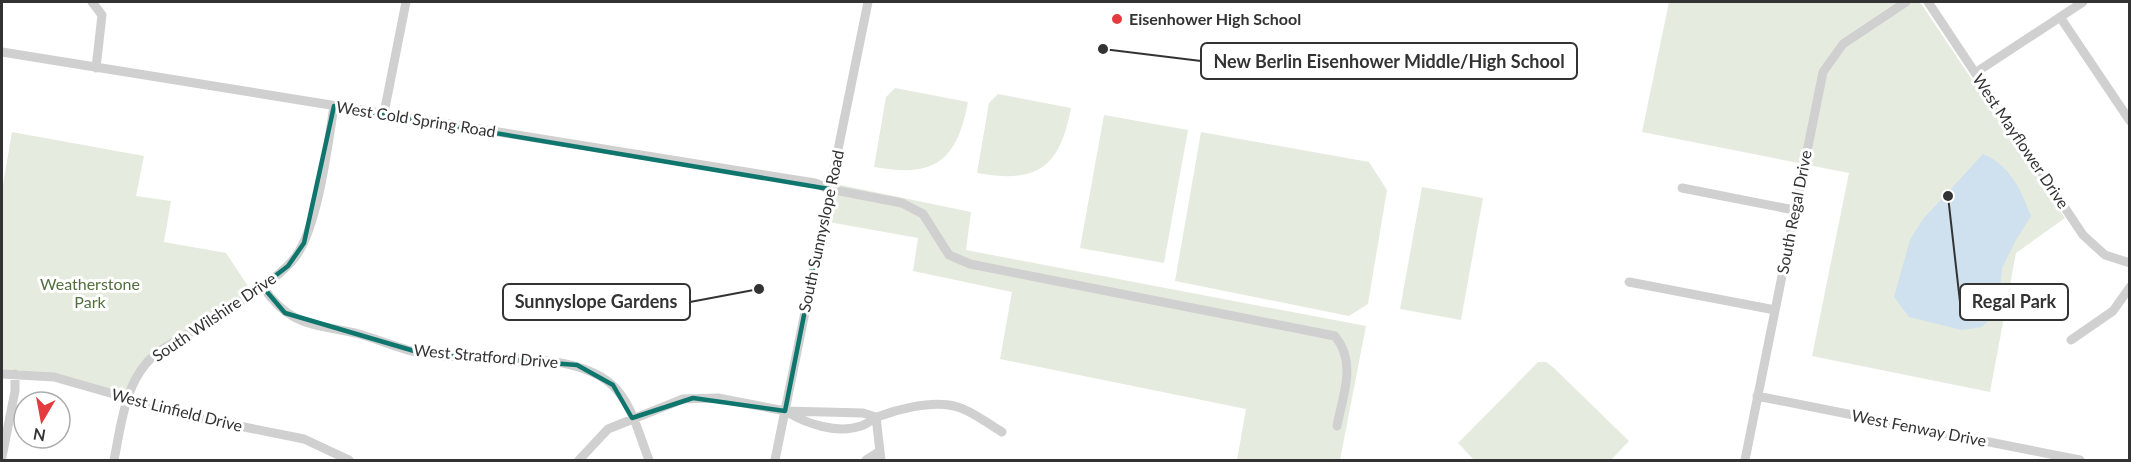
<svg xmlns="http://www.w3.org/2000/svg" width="2131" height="462" font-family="Lato,sans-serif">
	<rect width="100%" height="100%" fill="#fff"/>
	<path fill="#e5ecdf" d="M1669,2H1920L2065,218L2016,253L1990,392L1812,356L1849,173L1642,132Z
		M895,88L968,102C957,161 935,178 874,167L886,97Z
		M998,94L1071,108C1060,167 1038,184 977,173L989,103Z
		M1104,115L1188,130L1164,263L1080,248Z
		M12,132L144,156L136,196L171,201L164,242L226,253L252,292L155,354L127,398L68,380L2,374V190Z
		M1201,132L1369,162L1387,190L1368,304L1349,316L1175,281Z
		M831,183L971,212L966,250L1366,326L1340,460H1237L1246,409L1000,359L1012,292L913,271L918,238L823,221Z
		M1422,187L1483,198L1461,320L1400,309Z
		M1538,362H1546L1554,368L1629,441L1611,460H1474L1458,443Z"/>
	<path fill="#cfe0ee" d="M1983,154C2010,165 2021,190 2031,216L2016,240L2002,268L1998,310L1982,327L1962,330L1909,317L1894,297L1910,240L1923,219Z"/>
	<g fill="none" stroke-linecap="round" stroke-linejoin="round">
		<path stroke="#d0d0d0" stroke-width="9" d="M92,2L102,15L96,68
			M1928,2L2083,235L2105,255L2130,263
			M2060,17L2130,121
			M2,52L815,183L829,189L902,203L923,214L949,255L970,264L1335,336C1357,363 1343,394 1337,426
			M1975,73L2083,2
			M384,113L406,2
			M1682,188L1794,210
			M1629,282L1775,310
			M262,286C290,326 310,323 355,333C379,339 401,350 425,354C478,362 570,348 611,384C632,402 639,435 649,460
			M2071,340L2113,311L2130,287
			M2,374L54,377L194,417L304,439L349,460
			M1757,396L2080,460
			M787,412C807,424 837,434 861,426C867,424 872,419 877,417C898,409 927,402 949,405C969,408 985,422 1002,432
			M876,417L881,460
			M2,457L15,391V374
			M114,460C122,421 125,375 161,350C196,328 274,287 296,256C318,226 328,144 334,106
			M579,460L608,429L683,399L718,398L785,411L863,413L876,417
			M775,460L868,2
			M866,460L880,451
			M1745,460L1823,72L1843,44L1906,2"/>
	</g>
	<path fill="none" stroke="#0f766e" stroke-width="4.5" stroke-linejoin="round" d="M334,106L829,189L785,411L693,398L632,418L613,385L577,365L421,353L285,313L262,286L288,266L304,243Z"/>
	<circle fill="#e43b3f" stroke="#fff" stroke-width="2" cx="1117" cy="19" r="6"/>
	<g text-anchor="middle" stroke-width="6" stroke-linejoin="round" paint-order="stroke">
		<g font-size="16" font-weight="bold" fill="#333" stroke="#fff" text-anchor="start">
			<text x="1129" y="25">Eisenhower High School</text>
		</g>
		<g font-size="16" fill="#333" stroke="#fff">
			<text transform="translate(416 119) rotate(9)" y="6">West Cold Spring Road</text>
			<text transform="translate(2021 141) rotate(56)" y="6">West Mayflower Drive</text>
			<text transform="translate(1794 212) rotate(-79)" y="6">South Regal Drive</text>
			<text transform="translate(821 231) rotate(-78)" y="6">South Sunnyslope Road</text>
			<text transform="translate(214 317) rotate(-34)" y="6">South Wilshire Drive</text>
			<text transform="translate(486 356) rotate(5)" y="6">West Stratford Drive</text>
			<text transform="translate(177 410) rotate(14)" y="6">West Linfield Drive</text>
			<text transform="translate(1919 428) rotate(11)" y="6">West Fenway Drive</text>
		</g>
		<g font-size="16" fill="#546f40" stroke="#fff">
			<text x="90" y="290">Weatherstone<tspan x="90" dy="18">Park</tspan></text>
		</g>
	</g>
	<path fill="none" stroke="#333" stroke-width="2" d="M1103 49L1201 61M1948 196L1960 302M759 289L690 302"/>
	<g fill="#333" stroke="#fff" stroke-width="2">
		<circle cx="1103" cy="49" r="6"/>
		<circle cx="1948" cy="196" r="6"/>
		<circle cx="759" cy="289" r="6"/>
	</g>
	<g fill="#fff" stroke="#333" stroke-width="2">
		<rect x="1201" y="43" width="376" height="36" rx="6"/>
		<rect x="1960" y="284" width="108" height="36" rx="6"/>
		<rect x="503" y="284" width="187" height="36" rx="6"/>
	</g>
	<g font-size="18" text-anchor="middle" font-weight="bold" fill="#333">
		<text x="1389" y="68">New Berlin Eisenhower Middle/High School</text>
		<text x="2014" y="308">Regal Park</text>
		<text x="596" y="308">Sunnyslope Gardens</text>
	</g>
	<rect width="2131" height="462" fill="none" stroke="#333333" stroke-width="6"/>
	<g transform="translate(42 420) rotate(190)"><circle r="28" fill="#ffffff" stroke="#adadad" stroke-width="1.5"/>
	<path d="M0-4.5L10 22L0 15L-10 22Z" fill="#e43b3f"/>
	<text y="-9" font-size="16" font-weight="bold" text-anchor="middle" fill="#333333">N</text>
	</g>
</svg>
